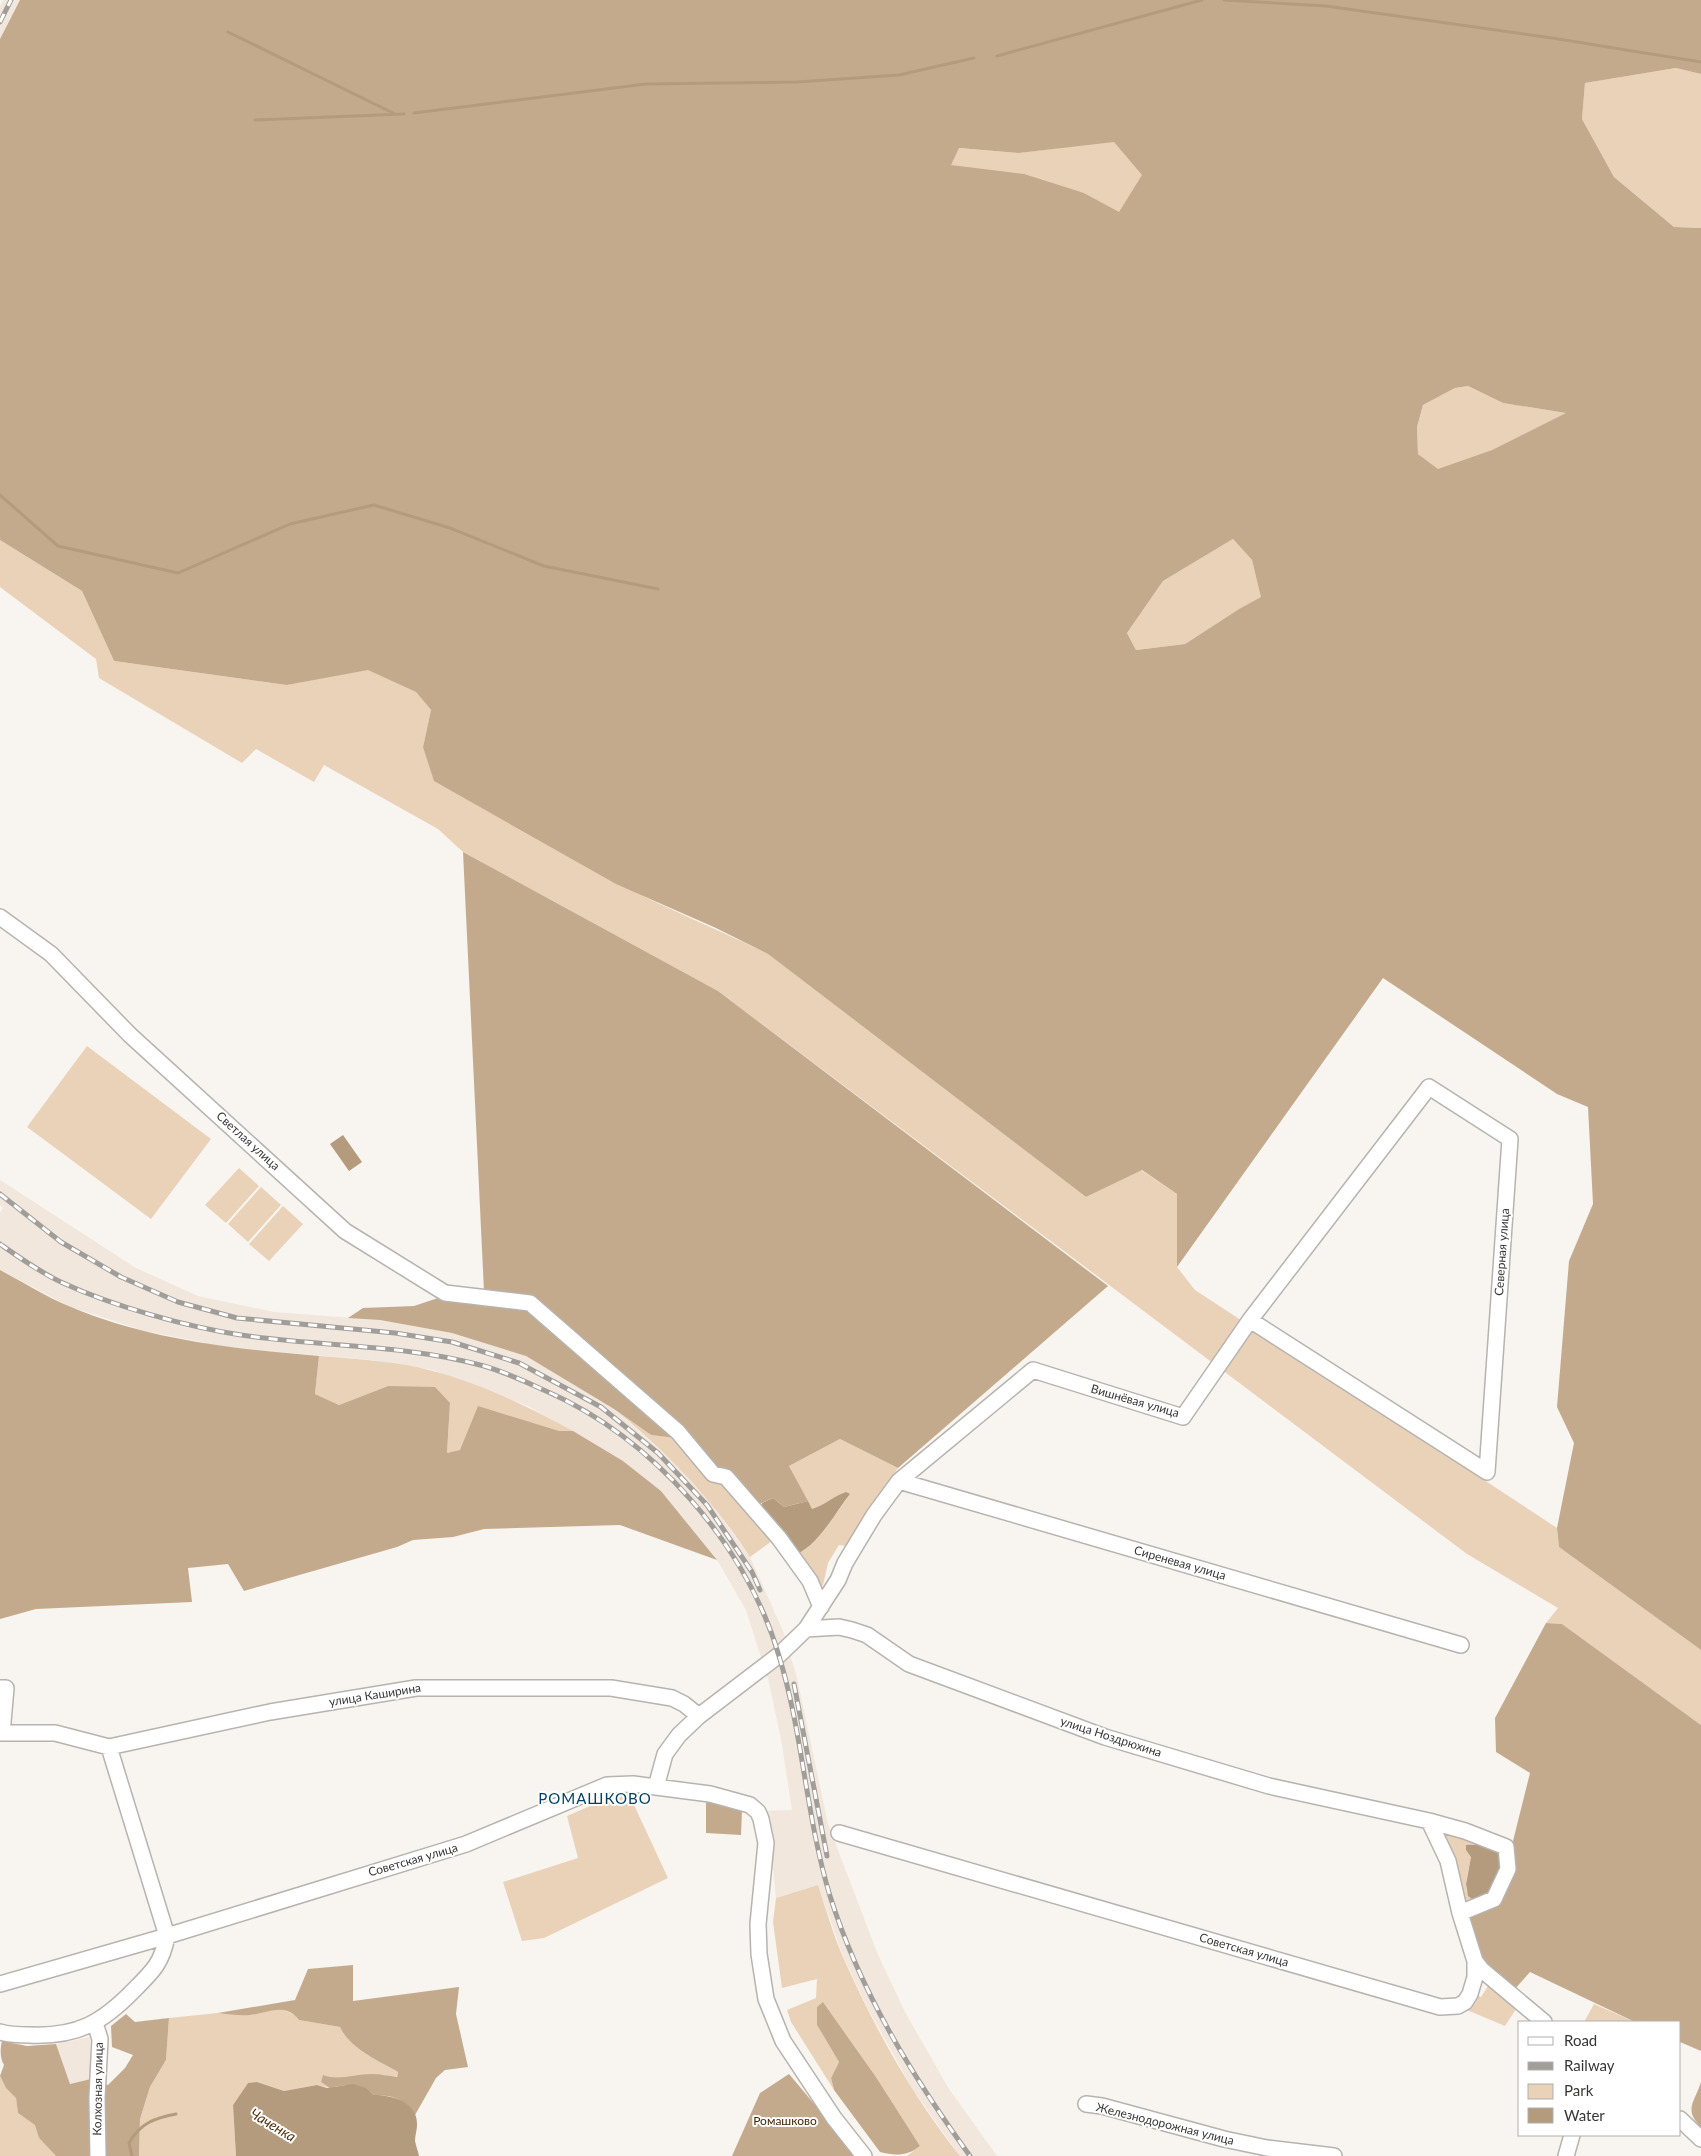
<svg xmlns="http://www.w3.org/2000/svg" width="1701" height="2156" font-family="Lato,sans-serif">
	<rect width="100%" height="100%" fill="#f8f4ef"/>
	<path fill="#f1e7dd" d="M3,0H20L0,39V6Z
		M0,1180L136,1268L198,1296L274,1312L380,1320L452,1333L526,1356L614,1409L671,1460L710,1502L750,1557L783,1631L797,1678L828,1824L878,1955L905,2012L949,2089L997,2156H960L913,2090L866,2005L843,1956L818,1885L776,1898L772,1858L761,1811L792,1810L782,1745L769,1682L746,1610L717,1560L661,1491L623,1461L528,1406L433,1370L372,1360L232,1348L145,1331L71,1307L0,1270V1213L3,1208L0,1205Z
		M90,2037L91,2079L70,2084L56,2044Z"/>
	<path fill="#ead2b9" d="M1676,68L1701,74V228L1674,227L1614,177L1582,119L1585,83Z
		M1114,141L1143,175L1119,213L1084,193L950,165L958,148L1019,153Z
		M1468,386L1503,403L1567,413L1492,450L1438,470L1418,454L1417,427L1423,405L1455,388Z
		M1233,539L1252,560L1262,597L1239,609L1185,644L1136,650L1127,633L1163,581Z
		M0,540L82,591L114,661L287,685L368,669L416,692L431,710L423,747L592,869C648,902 710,925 768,954L1086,1197L1141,1170L1177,1194V1267L1195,1290L1557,1528L1559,1547L1701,1650V1725L1562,1624L1546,1623L1558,1608L1467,1554L718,991L463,852L438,829L324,765L314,782L256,749L242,763L99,678L96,659L0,587Z
		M87,1046L211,1139L151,1219L27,1127Z
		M239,1168L259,1186L226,1223L205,1205Z
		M261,1187L281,1205L248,1242L228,1224Z
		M283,1206L303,1224L269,1261L249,1244Z
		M319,1356C357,1359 396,1361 433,1371C482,1384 529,1407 573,1431H559L447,1453L450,1403L388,1386L339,1405L315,1394Z
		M614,1409L651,1435L679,1438L776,1538L750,1557C713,1500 667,1452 614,1409Z
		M840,1439L898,1468L846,1546L839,1545L828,1563L823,1585L813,1593L797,1554C820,1543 835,1514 850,1494C835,1495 826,1505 812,1509L789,1466Z
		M627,1790L668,1878L544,1938L522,1941L503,1882L578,1858L567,1816Z
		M1434,1827L1485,1844H1472L1466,1850L1471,1856C1470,1869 1460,1889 1472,1899L1471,1904L1463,1906Z
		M818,1885C826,1909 833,1934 843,1957C874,2027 912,2096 960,2156H907L920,2146L876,2077L823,2002L817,2025L839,2062L831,2078L834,2090L791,2022L787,2010L816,1998L817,1979L782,1988L773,1922L776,1898Z
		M1488,1986L1516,2009L1505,2026L1467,2010L1475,1994L1481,1997Z
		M1594,2004L1635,2022H1584Z
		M280,2008L295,2015L299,2020L340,2027C349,2048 379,2061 398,2072L396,2077C369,2073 348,2077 321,2082L330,2088L317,2085L284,2091L257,2082L248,2083L233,2105L236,2156H139L140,2119L150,2087L166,2060L169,2018L218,2013L250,2015Z
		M0,2076L6,2088L16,2097L18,2113L36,2125L39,2138L56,2156H0Z"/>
	<path fill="#c4aa8d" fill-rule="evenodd" d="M20,0H1701V74L1676,68L1585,83L1582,119L1614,177L1674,227L1701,228V1650L1559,1547L1557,1528L1574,1443L1557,1407L1569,1261L1593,1204L1588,1107L1557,1094L1383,978L1177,1267V1194L1142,1170L1086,1197L768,954L716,928L616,884L434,781L423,747L431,710L416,692L368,670L287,685L114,661L82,591L0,540V39ZM1114,142L1142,175L1119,212L1084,193L1024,174L951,165L959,148L1019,153ZM1468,386L1503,403L1566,413L1492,450L1438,469L1418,454L1417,427L1423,405L1455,388ZM1233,539L1252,560L1261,597L1239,609L1185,644L1136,650L1127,633L1163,581Z
		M463,852L718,991L1108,1286L898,1468L840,1439L789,1466L808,1501L784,1507L773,1498L757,1505L716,1469L692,1440L651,1435L614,1409L526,1356L452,1333L380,1320L348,1318L363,1308L414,1306L441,1297L487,1307L484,1291Z
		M0,1270C23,1282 46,1297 71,1307C149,1340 236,1349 319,1356L315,1394L339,1405L388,1386L435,1387L450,1403L447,1453L460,1450L478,1406L559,1431H573L623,1461L661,1491L717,1560L620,1525L484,1529L453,1537L413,1540L397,1547L244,1591L228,1564L188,1568L192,1602L36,1609L0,1619Z
		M1546,1623L1562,1624L1701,1725V2051L1680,2042V2022H1635L1530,1972L1514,1990L1477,1956L1466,1917L1513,1870V1841L1530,1773L1496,1752L1495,1718Z
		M706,1802L742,1810L741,1835L706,1833Z
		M353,1965V2001L459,1987L456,2014L468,2067L445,2070L436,2078L415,2115C405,2099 392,2095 374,2095C361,2083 347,2084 330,2088L321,2082L323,2075C339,2081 355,2074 372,2074C380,2074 389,2076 397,2077L398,2072C379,2061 349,2048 340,2027L299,2020C285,2002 269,2013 250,2015C240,2016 228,2014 218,2013L295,2000L308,1969Z
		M823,2002L876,2077L920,2146C908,2156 895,2156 880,2152L834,2090L831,2078L839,2062L817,2025V2007Z
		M126,2014L135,2022L169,2018L166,2060L150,2087L140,2119L139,2156H56L39,2138L35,2125L18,2113L16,2098L6,2088L0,2076L4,2065C0,2059 0,2049 2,2041L27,2046L56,2044L70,2084L91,2079L108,2085L125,2068L133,2055L112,2047L111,2026Z
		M789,2074L858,2156H732L760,2093Z
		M1701,2082V2127C1683,2109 1695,2102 1701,2082Z"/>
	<path fill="#b49b7e" d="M343,1135L362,1162L349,1171L330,1144Z
		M846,1492L850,1494C835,1513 820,1543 797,1554L762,1511V1503L773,1498L784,1507L808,1501L812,1509C825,1505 834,1496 846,1492Z
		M1485,1844L1497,1848L1504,1855C1499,1882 1499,1890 1472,1899L1468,1896L1466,1884L1471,1857L1466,1850V1845Z
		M257,2082L284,2091L317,2085L327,2088L353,2084L366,2088L374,2095C392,2095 418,2102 417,2125C417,2130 415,2135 415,2141C416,2146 418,2151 419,2156H236L233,2105L248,2083Z"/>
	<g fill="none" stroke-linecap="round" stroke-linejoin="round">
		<path stroke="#b49b7e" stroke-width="3" d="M1224,0L1326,6L1552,38L1701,62
			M228,32L395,114
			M997,56L1202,0
			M414,113L646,84L797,82L899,75L974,58
			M255,120L404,114
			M0,495L58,546L178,573L290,524L374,505L450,528L544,566L658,589
			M132,2156L129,2143C140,2123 155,2118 176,2114"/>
		<defs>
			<path id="minor" d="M0,917L51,954L130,1035L345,1231L445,1293L530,1303L678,1432L713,1474L726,1477L779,1538L810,1581L821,1607
				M899,1481L1461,1645
				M806,1629L839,1627L852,1630L867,1635L909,1664L1105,1737L1269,1786L1429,1821L1465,1831L1506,1847L1508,1869L1494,1899L1460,1913
				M0,1688H6L2,1733H55L109,1747L270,1712L416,1688H611L672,1698L684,1704L699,1716
				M656,1787L665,1754L679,1735L699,1716L779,1655L806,1629L838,1580L845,1563L874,1515L899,1481L1033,1370L1183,1417L1250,1320L1429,1087L1510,1139L1487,1472L1250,1320
				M839,1833L1440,2007L1458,2006L1465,2002L1470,1994L1475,1977V1961L1460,1913L1448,1861L1429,1821
				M1475,1961L1482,1970L1544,2022
				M0,1984L167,1936L466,1844L607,1785L633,1784L710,1794L750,1805L758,1812L761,1819L766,1843L758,1924L759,1954L766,1999L783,2041L834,2118L864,2156
				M95,2023L100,2039L97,2097L98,2156
				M0,2032C10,2035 20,2035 30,2035C77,2037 102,2023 134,1990C153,1971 162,1963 167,1936L109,1747
				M1086,2104L1102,2106L1224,2139L1267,2148L1334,2156
				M1680,2119L1701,2139
				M1566,2156L1572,2135"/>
		</defs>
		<use href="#minor" stroke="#b7b3af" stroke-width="18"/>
		<use href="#minor" stroke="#fff" stroke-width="15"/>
		<defs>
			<path id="rail" d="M0,22L11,0
				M0,1194L61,1242L121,1277L178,1302L237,1318L395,1333L452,1342L519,1363L601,1407L658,1453L707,1505L752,1572L760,1590
				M0,1244C20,1258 41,1273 63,1283C113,1306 187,1327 241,1335C322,1347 404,1344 484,1366C505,1372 526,1382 546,1391C653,1438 746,1544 779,1656C803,1734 806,1817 830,1896C860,1991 912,2076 970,2156
				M794,1684L827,1856"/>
		</defs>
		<use href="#rail" stroke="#a19e9a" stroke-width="5"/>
		<use href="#rail" stroke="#fff" stroke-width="3" stroke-dasharray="9" stroke-linecap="butt"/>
	</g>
	<g text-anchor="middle" stroke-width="4" stroke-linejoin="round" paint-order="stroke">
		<g font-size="12" fill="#393735" stroke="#fff">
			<text transform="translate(248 1141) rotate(42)" y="4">Светлая улица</text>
			<text transform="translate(1502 1252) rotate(-86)" y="4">Северная улица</text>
			<text transform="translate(1135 1401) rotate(16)" y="4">Вишнёвая улица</text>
			<text transform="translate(1180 1563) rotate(16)" y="4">Сиреневая улица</text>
			<text transform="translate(375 1695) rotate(-9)" y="4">улица Каширина</text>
			<text transform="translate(1111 1737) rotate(18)" y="4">улица Ноздрюхина</text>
			<text transform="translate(413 1860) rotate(-16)" y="4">Советская улица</text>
			<text transform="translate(1244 1950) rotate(16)" y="4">Советская улица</text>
			<text transform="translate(98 2089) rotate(-89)" y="4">Колхозная улица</text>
			<text transform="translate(1165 2124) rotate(14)" y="4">Железнодорожная улица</text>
		</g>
		<g font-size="12" fill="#432802" stroke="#fff">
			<text x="785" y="2125">Ромашково</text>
		</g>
		<g font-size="14" font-style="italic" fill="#503511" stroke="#fff">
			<text transform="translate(273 2125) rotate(31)" y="5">Чаченка</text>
		</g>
		<g font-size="15" letter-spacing="1" fill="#004261" stroke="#fff">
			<text x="595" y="1804">РОМАШКОВО</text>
		</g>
	</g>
	<rect x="1518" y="2021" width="162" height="115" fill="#ffffff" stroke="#b0afae"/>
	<rect x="1528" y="2037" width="25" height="8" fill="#ffffff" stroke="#b0afae"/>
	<text x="1564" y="2046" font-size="15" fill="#393735">Road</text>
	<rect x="1528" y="2062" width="25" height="8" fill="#a19e9a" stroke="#b0afae"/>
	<text x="1564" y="2071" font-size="15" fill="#393735">Railway</text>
	<rect x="1528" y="2084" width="25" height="15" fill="#ead2b9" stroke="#b0afae"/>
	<text x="1564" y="2096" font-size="15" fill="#393735">Park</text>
	<rect x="1528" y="2108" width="25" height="15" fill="#b49b7e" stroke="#b0afae"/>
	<text x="1564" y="2121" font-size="15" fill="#393735">Water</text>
</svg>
